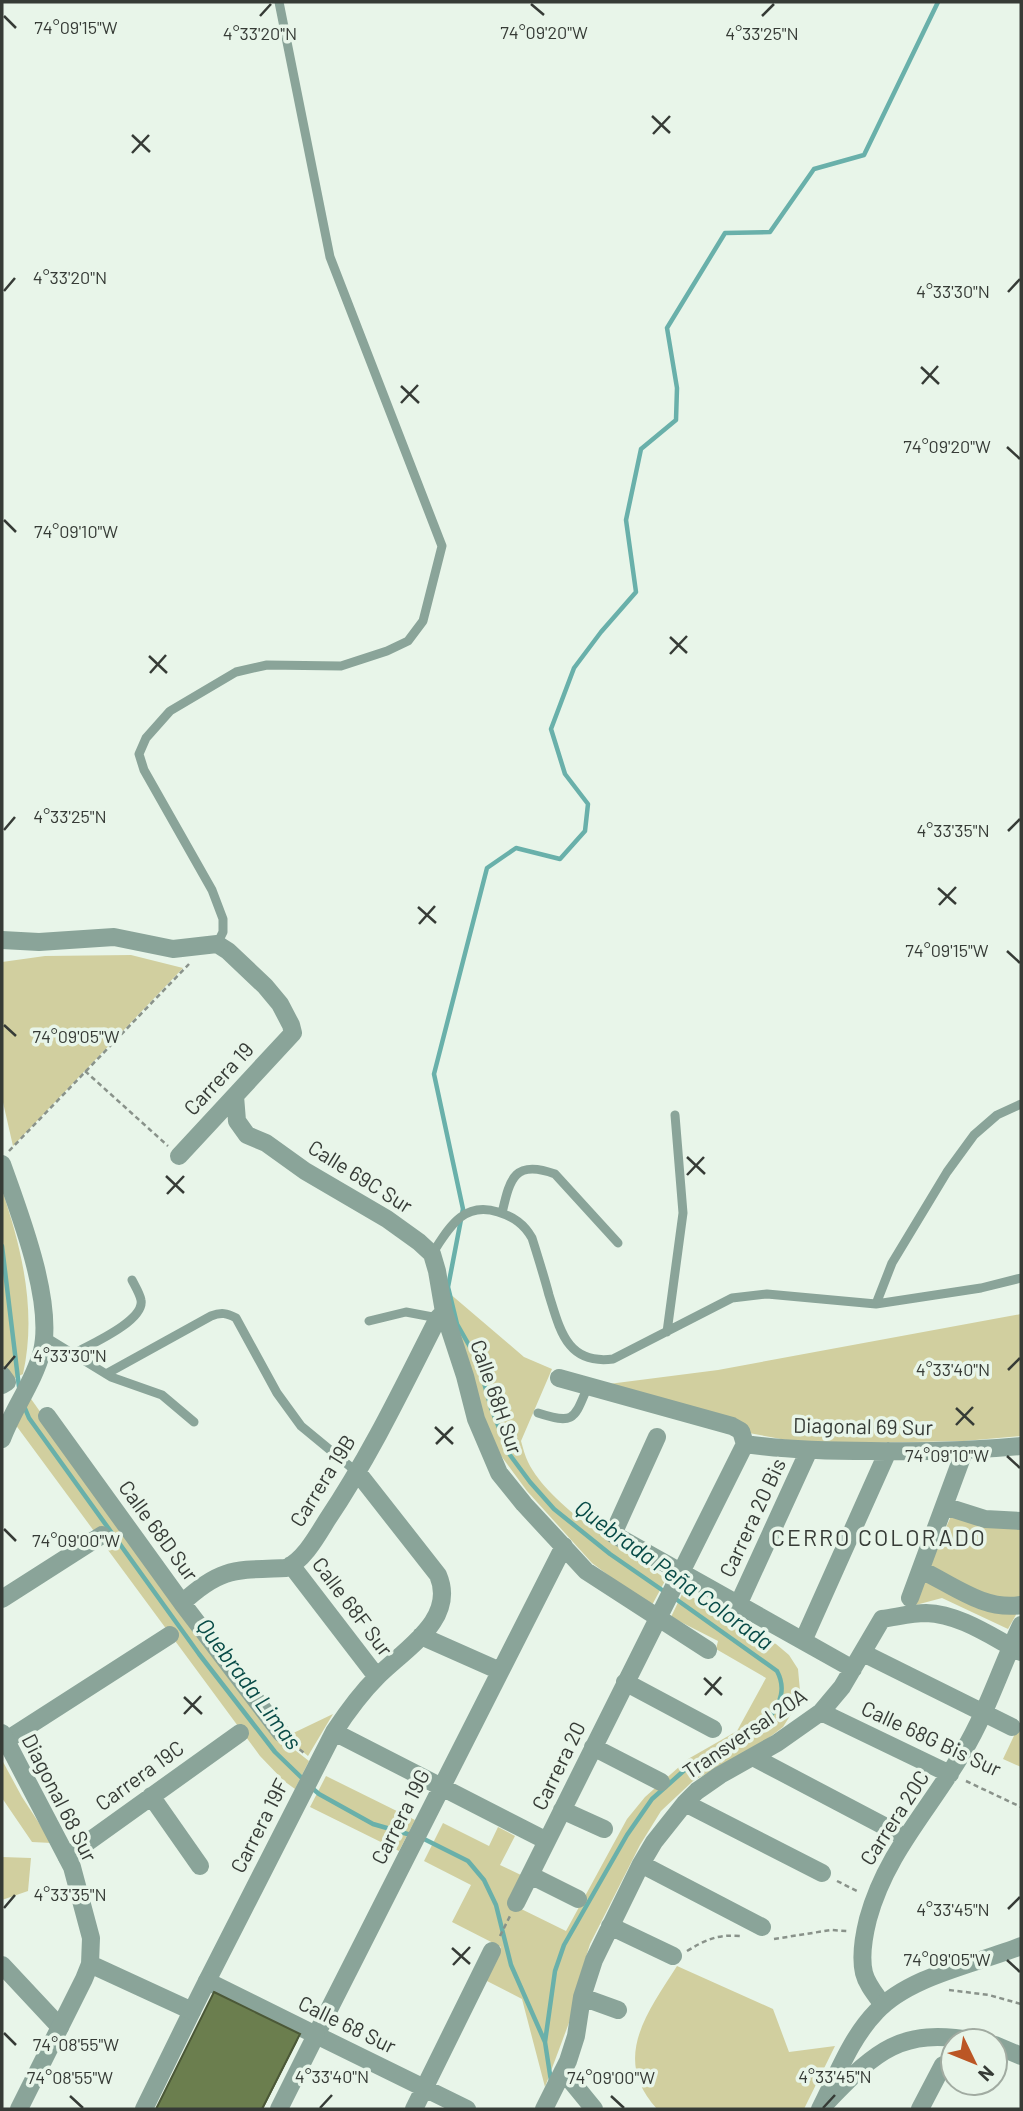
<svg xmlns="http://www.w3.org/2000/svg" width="1023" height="2111" font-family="Barlow,sans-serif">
	<rect width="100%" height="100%" fill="#e8f5e9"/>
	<path fill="#d1cf9f" d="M131,955L183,968L13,1146L2,1098V962L45,956Z
		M2,1190C22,1249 37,1312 23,1374L7,1382L2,1374Z
		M442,1287L524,1357L552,1369L521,1441C523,1448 525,1456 528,1462C550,1507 626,1551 666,1579L651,1607L592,1563L527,1491L499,1453L478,1407Z
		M1021,1314V1436L964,1441L808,1444L749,1433L593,1386L718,1370Z
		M29,1396L96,1491L277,1736L309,1761L295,1789L284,1781L260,1756L15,1424Z
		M951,1516L1021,1528V1606L1008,1629L942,1598L912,1606Z
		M683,1592L776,1644L789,1655L798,1669L800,1691L795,1708L783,1727L762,1743L693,1781L661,1811L640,1845L590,1944L574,1996L570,2020L545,2087L522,1999L485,1980L501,1947L452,1922L471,1885L424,1861L443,1823L489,1846L498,1827L515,1836L500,1865L523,1876L509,1903L566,1931L627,1819L645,1797L688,1759L737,1731L766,1678L716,1649L718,1641L671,1617Z
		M333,1714L308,1756L285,1737Z
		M1021,1721V1767L1003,1759Z
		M2,1760L22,1797L52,1843L32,1842L2,1798Z
		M326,1776L415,1820L399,1851L310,1807Z
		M2,1857L31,1858L28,1891L2,1900Z
		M677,1966L773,2009L789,2052L835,2046L804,2109H657C611,2059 647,2013 677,1966Z"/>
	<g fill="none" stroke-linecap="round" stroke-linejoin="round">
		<path stroke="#69b0aa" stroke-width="4.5" d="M2,1246L19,1387
			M24,1406L29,1418L199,1654L275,1752L303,1779
			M665,1592L610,1554L554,1509L530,1482L510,1455L491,1408L478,1361L457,1324L448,1287L463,1209L434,1074L487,868L516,848L560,859L585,831L588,804L565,774L551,729L574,668L601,632L636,592L626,520L641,449L676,420L677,388L667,328L725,233L770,232L814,169L864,155L938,2
			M312,1788L319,1794L373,1824L411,1835
			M422,1838L468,1861L484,1880L496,1905L511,1965L545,2042L551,2081
			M545,2042L555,1971L564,1945L627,1835L652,1799L688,1767L770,1717C781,1702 786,1688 777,1671L673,1597"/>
		<path stroke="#89928a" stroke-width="2.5" stroke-dasharray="5 3.5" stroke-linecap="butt" d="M85,1071L168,1146
			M9,1151L189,964
			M293,1744L304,1753
			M966,1781L1021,1807
			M837,1881L859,1892
			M500,1936L510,1916
			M774,1939L831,1930L847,1931
			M687,1951C705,1940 718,1934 740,1936
			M949,1990L989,1995L1021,2004"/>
		<path stroke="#8aa499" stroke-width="9" d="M217,944L223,932V919L212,890L144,770L139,754L146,738L170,711L236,672L267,665L341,666L387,651L408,641L423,621L442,546L330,257L279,2
			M502,1213C510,1179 514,1159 555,1174L618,1243
			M432,1254C449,1228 463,1201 498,1212C514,1217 524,1224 532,1238C538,1257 544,1276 549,1295C560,1330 567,1365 613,1359L732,1298L767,1294L876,1304L981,1288L1021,1278
			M876,1304L892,1263L947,1172L974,1135L997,1115L1021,1104
			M369,1321L406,1312L438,1318
			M667,1332L683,1213L675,1115
			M44,1336L111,1377L162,1395L194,1422
			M73,1354C89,1345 145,1321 141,1300C140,1294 135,1286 132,1280
			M106,1374L211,1316C221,1312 227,1313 236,1318L277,1393L301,1426L358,1473
			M538,1413C575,1425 574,1419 588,1386"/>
		<path stroke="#8aa499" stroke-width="18" d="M2,940L39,942L114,937L173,949L217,944L228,951L265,986L280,1004L291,1025L293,1033L179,1156
			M235,1096L237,1121L247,1135L266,1143L305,1171L387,1219L419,1242L432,1254L437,1271L444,1312L465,1376L476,1419L499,1473L524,1504L586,1571L708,1650
			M2,1375L7,1382L2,1385
			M559,1378L732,1426L741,1431L745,1444
			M47,1416L182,1603L281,1733
			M657,1437L613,1534L853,1669
			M745,1444C787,1450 828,1451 870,1451C921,1452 970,1451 1021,1446
			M944,1506L985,1519L1021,1521
			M291,1565L377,1677
			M921,1570C953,1585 984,1611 1021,1605
			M910,1598L964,1452
			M2,1599L102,1535
			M182,1603C221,1567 235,1570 286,1568C304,1560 317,1536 327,1520C370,1456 403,1387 438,1318L444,1312
			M738,1605L809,1450
			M421,1636L500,1671
			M803,1641L888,1451
			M863,1653L1012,1727
			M625,1682L713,1729
			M821,1712L950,1774
			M334,1732L547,1841
			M5,1741L170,1635
			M593,1747L661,1782
			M753,1757L905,1837
			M151,1796L200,1866
			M685,1803L822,1873
			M562,1810L604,1829
			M67,1857L240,1733
			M641,1864L762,1927
			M530,1875L578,1899
			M516,1903L745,1444
			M610,1926L673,1956
			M2,1965L60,2027
			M207,1981L334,1732C347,1712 361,1693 378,1676C405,1649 457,1619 438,1575L358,1473
			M582,1997L618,2010
			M883,2005C876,1995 867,1985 864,1973C860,1956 864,1935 868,1919C886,1853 929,1810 963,1752C987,1712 1001,1667 1021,1625
			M995,2045L1021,2056
			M563,2071L594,2109
			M822,2107C873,2055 896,2026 975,2041
			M144,2109L192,2011
			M414,2109L492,1951
			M467,2109L316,2035L564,1546
			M544,2109L568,2061L576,2036L582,1997L594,1960L641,1864L654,1842L685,1803L697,1791L720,1775L777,1743L821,1712L842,1687L882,1619C897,1617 911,1613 926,1613C960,1614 992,1637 1021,1652
			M920,2109L943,2065"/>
		<path stroke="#8aa499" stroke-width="18" d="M2,1164C19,1212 54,1301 42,1351C34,1382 13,1409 2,1439
			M2,1733L72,1867L91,1938L90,1964L84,1979L19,2109
			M90,1964L192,2011L207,1981L316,2035L279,2109
			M820,2109C837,2076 850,2039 876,2012C909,1976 976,1964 1021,1946"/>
	</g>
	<path fill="#4b5837" d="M300,2034L297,2042L263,2109H262Z"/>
	<path fill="#6b7e4e" stroke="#4b5837" stroke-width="2" d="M214,1992L300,2034L262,2109H156Z"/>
	<path fill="none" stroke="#363b36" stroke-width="2.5" d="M531,4L544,15M4,16L16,28M260,16L271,4M762,16L774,4M652,116L670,133M653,134L670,116M132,135L150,152M132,153L149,135M4,291L15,278M1008,292L1020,279M921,367L939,384M922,384L938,366M401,386L419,403M401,403L418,385M1007,447L1020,459M4,520L16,532M670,637L687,653M670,654L687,636M149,656L167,673M150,673L166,655M4,830L15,817M1008,831L1020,819M938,888L956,904M939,905L956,887M418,907L436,923M419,924L435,906M1007,951L1020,963M4,1025L16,1036M687,1157L705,1174M687,1175L704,1157M166,1176L184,1193M167,1194L184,1176M4,1369L15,1356M1008,1370L1020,1358M956,1408L974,1425M956,1425L973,1407M435,1427L453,1444M436,1444L453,1427M1007,1456L1020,1468M4,1529L16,1541M704,1678L722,1695M705,1695L721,1677M184,1697L202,1714M184,1714L201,1696M4,1908L15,1895M1008,1909L1020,1897M452,1948L470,1964M1007,1960L1020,1972M453,1965L470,1947M4,2033L16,2045M70,2096L83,2108M611,2096L624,2108M320,2108L332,2095M823,2108L835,2095"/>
	<g text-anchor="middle" stroke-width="7" stroke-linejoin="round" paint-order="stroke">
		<g font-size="21" fill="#363b36" stroke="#e8f5e9">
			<text transform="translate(219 1079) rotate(-47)" y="7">Carrera 19</text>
			<text transform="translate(360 1177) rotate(32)" y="7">Calle 69C Sur</text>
			<text transform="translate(496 1397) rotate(71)" y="7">Calle 68H Sur</text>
			<text transform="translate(863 1427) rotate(1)" y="7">Diagonal 69 Sur</text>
			<text transform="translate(323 1481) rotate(-58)" y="7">Carrera 19B</text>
			<text transform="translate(753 1518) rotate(-65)" y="7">Carrera 20 Bis</text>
			<text transform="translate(158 1531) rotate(54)" y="7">Calle 68D Sur</text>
			<text transform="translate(352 1607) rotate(53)" y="7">Calle 68F Sur</text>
			<text transform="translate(745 1734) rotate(-34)" y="7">Transversal 20A</text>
			<text transform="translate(931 1739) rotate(25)" y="7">Calle 68G Bis Sur</text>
			<text transform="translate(559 1766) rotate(-64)" y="7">Carrera 20</text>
			<text transform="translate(140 1776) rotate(-36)" y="7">Carrera 19C</text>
			<text transform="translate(59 1798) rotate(63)" y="7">Diagonal 68 Sur</text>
			<text transform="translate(401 1817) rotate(-63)" y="7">Carrera 19G</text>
			<text transform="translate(895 1818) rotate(-57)" y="7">Carrera 20C</text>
			<text transform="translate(260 1826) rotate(-63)" y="7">Carrera 19F</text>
			<text transform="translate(347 2025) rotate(26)" y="7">Calle 68 Sur</text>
		</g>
		<g font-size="23" letter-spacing="2" fill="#363b36" stroke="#e8f5e9">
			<text x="879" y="1546">CERRO COLORADO</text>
		</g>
		<g font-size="23" font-style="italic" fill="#084b47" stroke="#e8f5e9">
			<text transform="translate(674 1575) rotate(36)" y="8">Quebrada Peña Colorada</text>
			<text transform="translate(249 1684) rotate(53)" y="8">Quebrada Limas</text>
		</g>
	</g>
	<g font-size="18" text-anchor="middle" fill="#363b36" stroke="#e8f5e9" stroke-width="7" stroke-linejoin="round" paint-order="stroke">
		<text x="76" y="34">74°09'15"W</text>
		<text x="544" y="39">74°09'20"W</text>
		<text x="260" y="40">4°33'20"N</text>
		<text x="762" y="40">4°33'25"N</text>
		<text x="70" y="284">4°33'20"N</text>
		<text x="953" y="298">4°33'30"N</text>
		<text x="947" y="453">74°09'20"W</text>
		<text x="76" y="538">74°09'10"W</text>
		<text x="70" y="823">4°33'25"N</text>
		<text x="953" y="837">4°33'35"N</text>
		<text x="947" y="957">74°09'15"W</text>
		<text x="76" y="1043">74°09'05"W</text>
		<text x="70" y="1362">4°33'30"N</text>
		<text x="953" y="1376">4°33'40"N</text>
		<text x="947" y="1462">74°09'10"W</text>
		<text x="76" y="1547">74°09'00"W</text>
		<text x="70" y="1901">4°33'35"N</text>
		<text x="953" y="1916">4°33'45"N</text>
		<text x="947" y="1966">74°09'05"W</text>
		<text x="76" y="2051">74°08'55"W</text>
		<text x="332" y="2083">4°33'40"N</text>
		<text x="835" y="2083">4°33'45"N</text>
		<text x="70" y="2084">74°08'55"W</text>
		<text x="611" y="2084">74°09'00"W</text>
	</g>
	<rect width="1023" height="2111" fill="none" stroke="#363b36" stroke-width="7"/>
	<g transform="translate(974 2062) rotate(133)"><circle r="33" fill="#e8f5e9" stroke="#a1aba1" stroke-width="2"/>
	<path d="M0-5L12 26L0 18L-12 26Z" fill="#bb5625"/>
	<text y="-10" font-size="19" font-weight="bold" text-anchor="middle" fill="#363b36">N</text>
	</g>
</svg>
